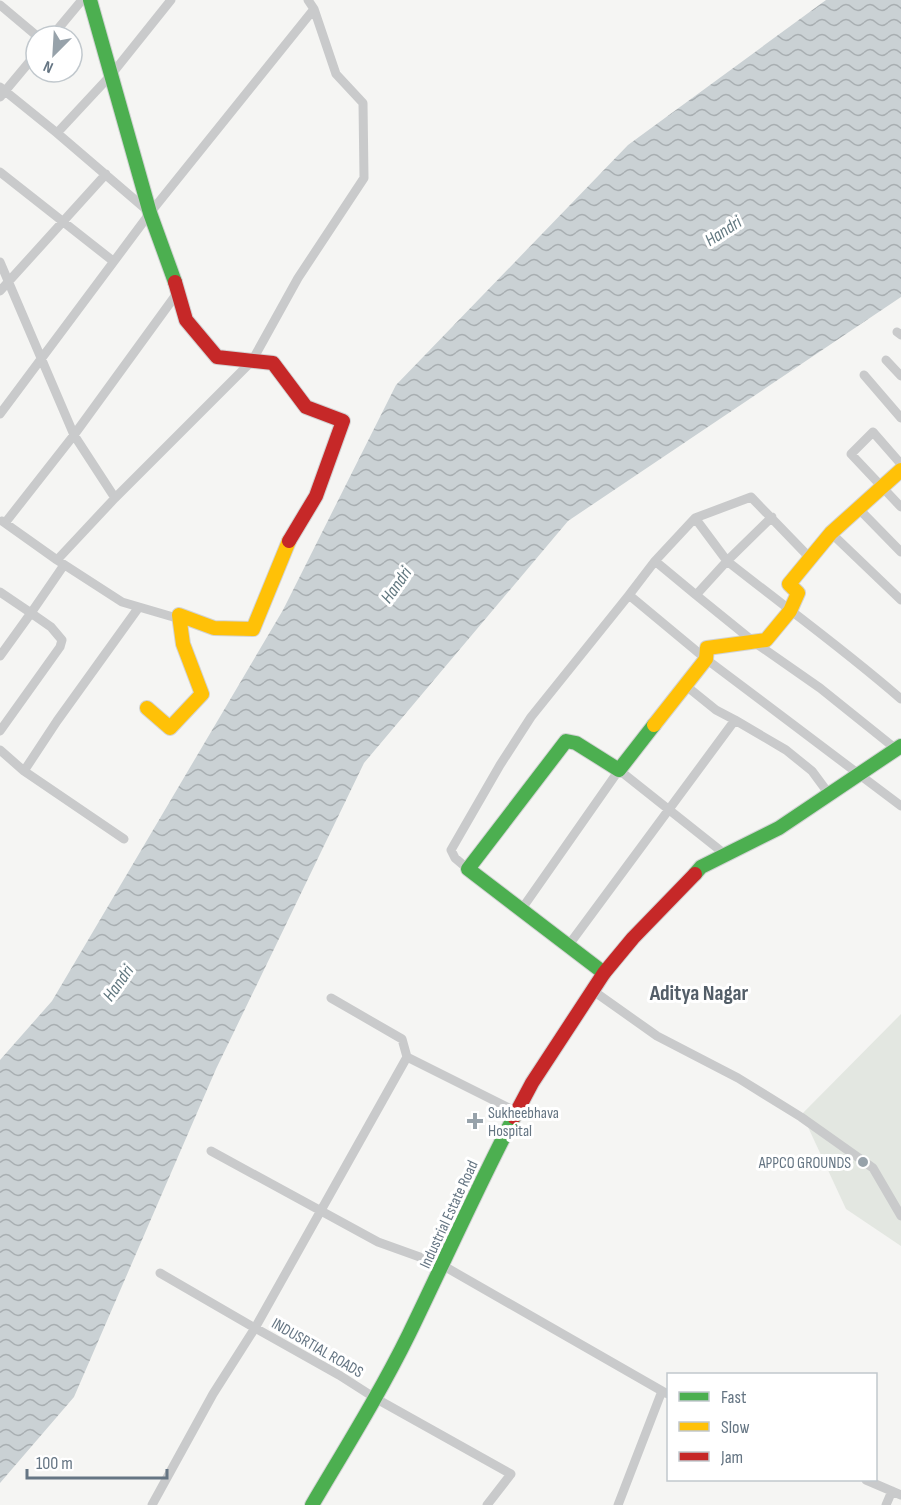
<svg xmlns="http://www.w3.org/2000/svg" width="901" height="1505" font-family="'Sofia Sans Condensed',sans-serif">
	<defs>
		<pattern id="water-waves" width="16" height="10" patternUnits="userSpaceOnUse" patternTransform="scale(1.5)"><rect width="16" height="10" fill="#cad1d4"/><path d="M0 5q4-4 8 0t8 0" fill="none" stroke="#a8aeb1"/></pattern>
	</defs>
	<rect width="100%" height="100%" fill="#f5f5f3"/>
	<path fill="#e3e7e1" d="M901,1014V1246L846,1209L802,1114Z"/>
	<path fill="url(#water-waves)" d="M826,0H901V297L568,521L364,763L216,1069L74,1397L0,1483V1060L52,1001L283,610L396,385L628,145Z"/>
	<g fill="none" stroke-linecap="round" stroke-linejoin="round">
		<defs>
			<path id="fast" d="M90,0L150,213L175,282
				M695,874L701,867L779,828L901,746
				M604,973L468,869L566,741L576,743L619,770L654,725
				M312,1505C345,1449 380,1393 409,1334C444,1262 477,1188 514,1117"/>
			<path id="slow" d="M147,708L170,728L202,694L183,644L179,615L214,628L253,629L289,541
				M654,725L706,659L707,648L766,640L790,611L798,593L789,584L831,533L901,470"/>
			<path id="jam" d="M175,282L186,320L217,357L273,363L306,407L343,421L316,496L289,541
				M514,1117L532,1083L604,973L633,938L695,874"/>
		</defs>
		<use href="#fast" stroke="#d2d3d4" stroke-width="16"/>
		<use href="#slow" stroke="#d2d3d4" stroke-width="16"/>
		<use href="#jam" stroke="#d2d3d4" stroke-width="16"/>
		<path stroke="#c9cacb" stroke-width="9" d="M0,5L37,36
			M52,36L82,0
			M0,87L57,133L148,211
			M0,97L36,54
			M57,133L111,75L171,0
			M0,172L113,261
			M0,262L74,435L115,498L57,560
			M0,291L106,174
			M897,332L901,335
			M886,360L901,376
			M864,375L901,418
			M0,414L150,213L314,9L308,0
			M901,464L873,432L851,454L901,507
			M115,498L252,361L298,278L364,178L363,103L336,74L314,9
			M858,508L901,552
			M695,518L751,497L810,558
			M2,521L57,560L122,602L180,619
			M5,523L74,435L178,292
			M831,533L901,600
			M655,561L695,518L727,561L772,517
			M0,592L31,613L0,656
			M629,595L655,561L696,595
			M685,685L716,710L735,720
			M0,731L60,647L62,640L51,627L31,613L64,565
			M896,749L820,688L754,642L696,595L727,561C785,607 845,650 901,699
			M0,750L24,771L124,839
			M24,771L57,721L139,607
			M468,869L455,858L451,850L500,765L531,717L629,595L706,659L901,806
			M521,910L619,770L726,855
			M568,946L735,720L786,750L812,771L829,794
			M592,990L657,1036L738,1078L801,1117L873,1168L901,1216
			M331,998L402,1039L407,1057
			M211,1151L378,1242L442,1265L662,1391
			M160,1273L255,1328L407,1057L517,1112
			M866,1480L901,1495
			M152,1505L213,1394L255,1328L339,1375L375,1398L511,1474L487,1505
			M618,1505L662,1391L668,1394
			M886,1505L892,1491"/>
		<use href="#fast" stroke="#4caf50" stroke-width="14"/>
		<use href="#slow" stroke="#ffc107" stroke-width="14"/>
		<use href="#jam" stroke="#c62828" stroke-width="14"/>
	</g>
	<g fill="#97a2aa" stroke="#fff" stroke-width="2">
		<path d="M472 1112h6v6h6v6h-6v6h-6v-6h-6v-6h6z"/>
		<circle cx="863" cy="1162" r="6"/>
	</g>
	<g text-anchor="middle" stroke-width="6" stroke-linejoin="round" paint-order="stroke">
		<g font-size="16" fill="#657583" stroke="#fff" text-anchor="start">
			<text x="488" y="1118">Sukheebhava<tspan x="488" dy="18">Hospital</tspan></text>
			<text x="851" y="1168" text-anchor="end">APPCO GROUNDS</text>
		</g>
		<g font-size="16" fill="#657583" stroke="#fff">
			<text transform="translate(448 1214) rotate(-65)" y="6">Industrial Estate Road</text>
			<text transform="translate(318 1347) rotate(30)" y="6">INDUSRTIAL ROADS</text>
		</g>
		<g font-size="18" font-style="italic" fill="#61777f" stroke="#fff">
			<text transform="translate(723 231) rotate(-33)" y="6">Handri</text>
			<text transform="translate(396 585) rotate(-55)" y="6">Handri</text>
			<text transform="translate(118 983) rotate(-55)" y="6">Handri</text>
		</g>
		<g font-size="22" font-weight="bold" fill="#535e68" stroke="#fff">
			<text x="699" y="1000">Aditya Nagar</text>
		</g>
	</g>
	<rect x="667" y="1373" width="210" height="108" fill="#ffffff" stroke="#c1c8cd" stroke-width="1.5"/>
	<rect x="679" y="1392" width="30" height="9" fill="#4caf50" stroke="#c1c8cd" stroke-width="1.5"/>
	<text x="721" y="1403" font-size="18" fill="#657583">Fast</text>
	<rect x="679" y="1422" width="30" height="9" fill="#ffc107" stroke="#c1c8cd" stroke-width="1.5"/>
	<text x="721" y="1433" font-size="18" fill="#657583">Slow</text>
	<rect x="679" y="1452" width="30" height="9" fill="#c62828" stroke="#c1c8cd" stroke-width="1.5"/>
	<text x="721" y="1463" font-size="18" fill="#657583">Jam</text>
	<g transform="translate(54 54) rotate(204)"><circle r="28" fill="#ffffff" stroke="#c1c8cd" stroke-width="1.5"/>
	<path d="M0-4.5L10 22L0 15L-10 22Z" fill="#97a2aa"/>
	<text y="-9" font-size="16" font-weight="bold" text-anchor="middle" fill="#657583">N</text>
	</g>
	<path d="M27 1469v9h140v-9" fill="none" stroke="#657583" stroke-width="3"/>
	<text x="36" y="1469" font-size="18" fill="#657583" stroke="#ffffff" stroke-width="4.5" paint-order="stroke">100 m</text>
</svg>
